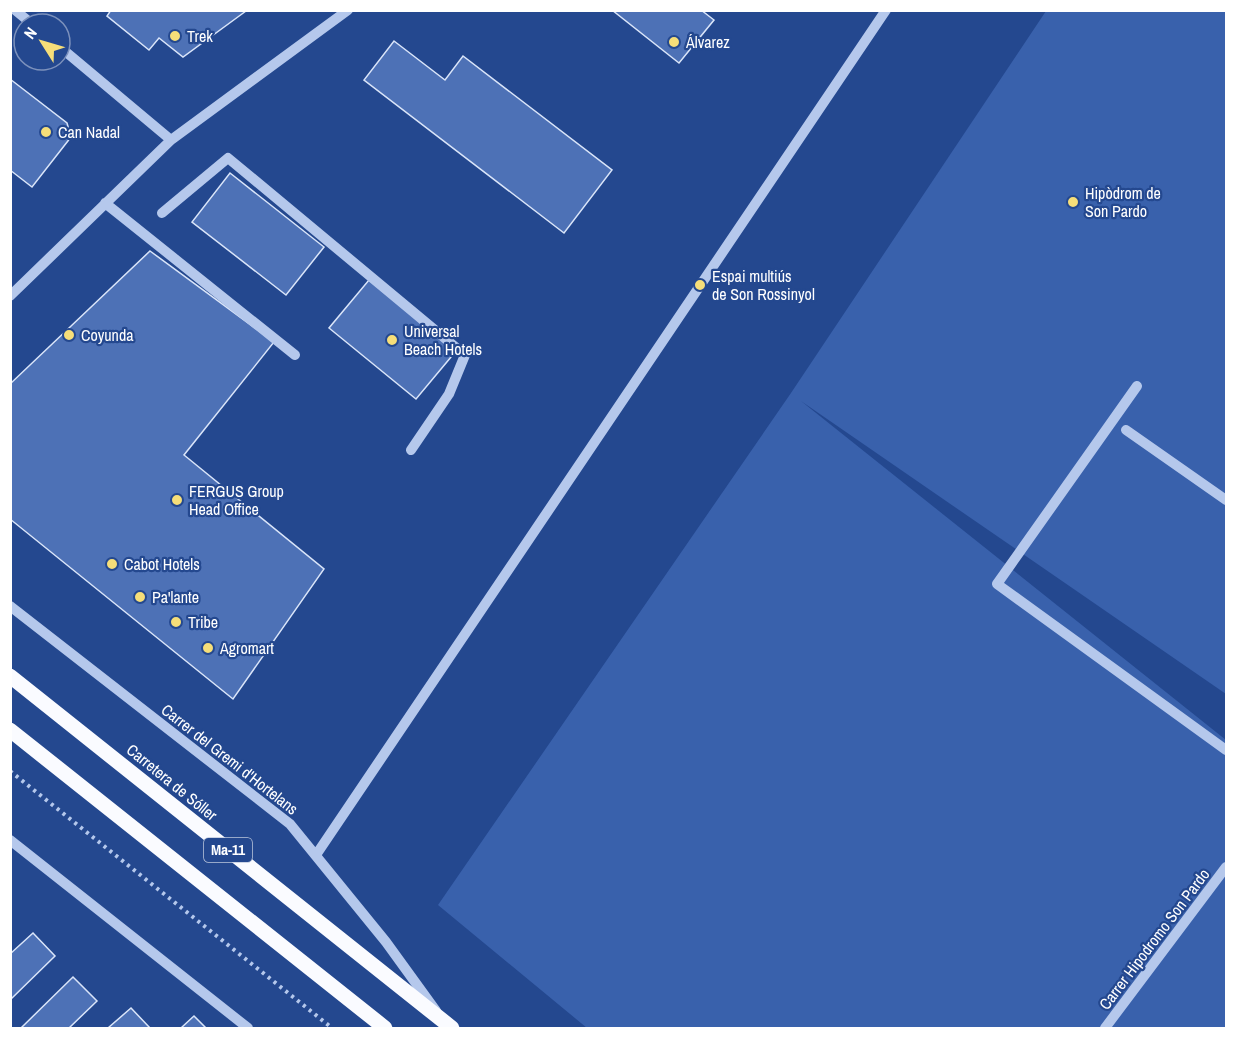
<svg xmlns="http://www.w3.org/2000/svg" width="1237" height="1039" font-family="'Archivo Narrow',sans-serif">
	<rect width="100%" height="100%" fill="#24488f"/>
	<path fill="#3961ac" d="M1046,11H1226V694L801,401L1226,740V1028H587L438,905L791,393Z"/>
	<path fill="#4d71b6" stroke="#dae5f9" stroke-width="1.5" d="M111,10H245L246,11L183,57L159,38L149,50L107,16Z
		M612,10H701L714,20L679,63Z
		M394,41L445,80L463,56L612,170L564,233L364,80Z
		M10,79L67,123L71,137L32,187L10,170Z
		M230,173L324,247L286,295L192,222Z
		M150,251L274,342L184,455L324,569L233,699L10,519V384Z
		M369,280L456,351L416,399L329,328Z
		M33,933L55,956L10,1000V954Z
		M73,977L97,1001L69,1028H21Z
		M131,1008L150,1028H108Z
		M194,1016L206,1028H181Z"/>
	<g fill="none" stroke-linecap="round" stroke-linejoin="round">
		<path stroke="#b5c8ec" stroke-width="4" stroke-dasharray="3 4.5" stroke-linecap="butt" d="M10,771L332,1028"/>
		<path stroke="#b5c8ec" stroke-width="10" d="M15,10L32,24
			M60,47L171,140
			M105,203L295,355
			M162,213L228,158L465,355L449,394L411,450
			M10,296L171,140L348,10
			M1137,386L997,584L1226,750
			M1126,430L1226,500
			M10,606L290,824L386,942L436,1011
			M10,840L248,1028
			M316,855L886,10
			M1105,1028L1226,867"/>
		<path stroke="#fafbff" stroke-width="15" d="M10,676L452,1028
			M10,730L385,1028"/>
	</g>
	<g fill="#f6de79" stroke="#24488f" stroke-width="2">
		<circle cx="175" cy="36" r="6"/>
		<circle cx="674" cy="42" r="6"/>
		<circle cx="46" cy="132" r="6"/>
		<circle cx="1073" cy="202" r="6"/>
		<circle cx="700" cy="285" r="6"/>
		<circle cx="69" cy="335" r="6"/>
		<circle cx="392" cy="340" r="6"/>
		<circle cx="177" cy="500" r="6"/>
		<circle cx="112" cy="564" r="6"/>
		<circle cx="140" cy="597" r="6"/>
		<circle cx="176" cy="622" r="6"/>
		<circle cx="208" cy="648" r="6"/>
	</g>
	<g text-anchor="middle" stroke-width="4.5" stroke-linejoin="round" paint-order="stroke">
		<rect fill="#24488f" stroke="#bdc8dd" stroke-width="1.5" x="204" y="838" width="48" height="24" rx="4.5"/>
		<g font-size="15" font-weight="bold" fill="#fff">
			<text x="228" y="855">Ma-11</text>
		</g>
		<g font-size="16" fill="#fff" stroke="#24488f" text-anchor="start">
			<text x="187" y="42">Trek</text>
			<text x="686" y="48">Álvarez</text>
			<text x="58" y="138">Can Nadal</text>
			<text x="1085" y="199">Hipòdrom de<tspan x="1085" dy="18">Son Pardo</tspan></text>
			<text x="712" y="282">Espai multiús<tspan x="712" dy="18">de Son Rossinyol</tspan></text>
			<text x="404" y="337">Universal<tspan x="404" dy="18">Beach Hotels</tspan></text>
			<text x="81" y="341">Coyunda</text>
			<text x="189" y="497">FERGUS Group<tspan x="189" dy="18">Head Office</tspan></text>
			<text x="124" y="570">Cabot Hotels</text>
			<text x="152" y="603">Pa'lante</text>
			<text x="188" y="628">Tribe</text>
			<text x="220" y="654">Agromart</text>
		</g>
		<g font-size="16" fill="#fff" stroke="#24488f">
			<text transform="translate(230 759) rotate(38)" y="6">Carrer del Gremi d'Hortelans</text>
			<text transform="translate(172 782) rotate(39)" y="6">Carretera de Sóller</text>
			<text transform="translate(1154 939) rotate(-53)" y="6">Carrer Hipodromo Son Pardo</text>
		</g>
	</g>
	<rect width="1237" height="1039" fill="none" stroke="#ffffff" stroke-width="24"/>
	<g transform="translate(42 42) rotate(307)"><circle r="28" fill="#24488f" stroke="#7c91bc" stroke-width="1.5"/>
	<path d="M0-4.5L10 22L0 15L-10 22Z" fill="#f6de79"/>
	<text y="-9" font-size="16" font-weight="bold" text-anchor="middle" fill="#ffffff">N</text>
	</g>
</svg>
